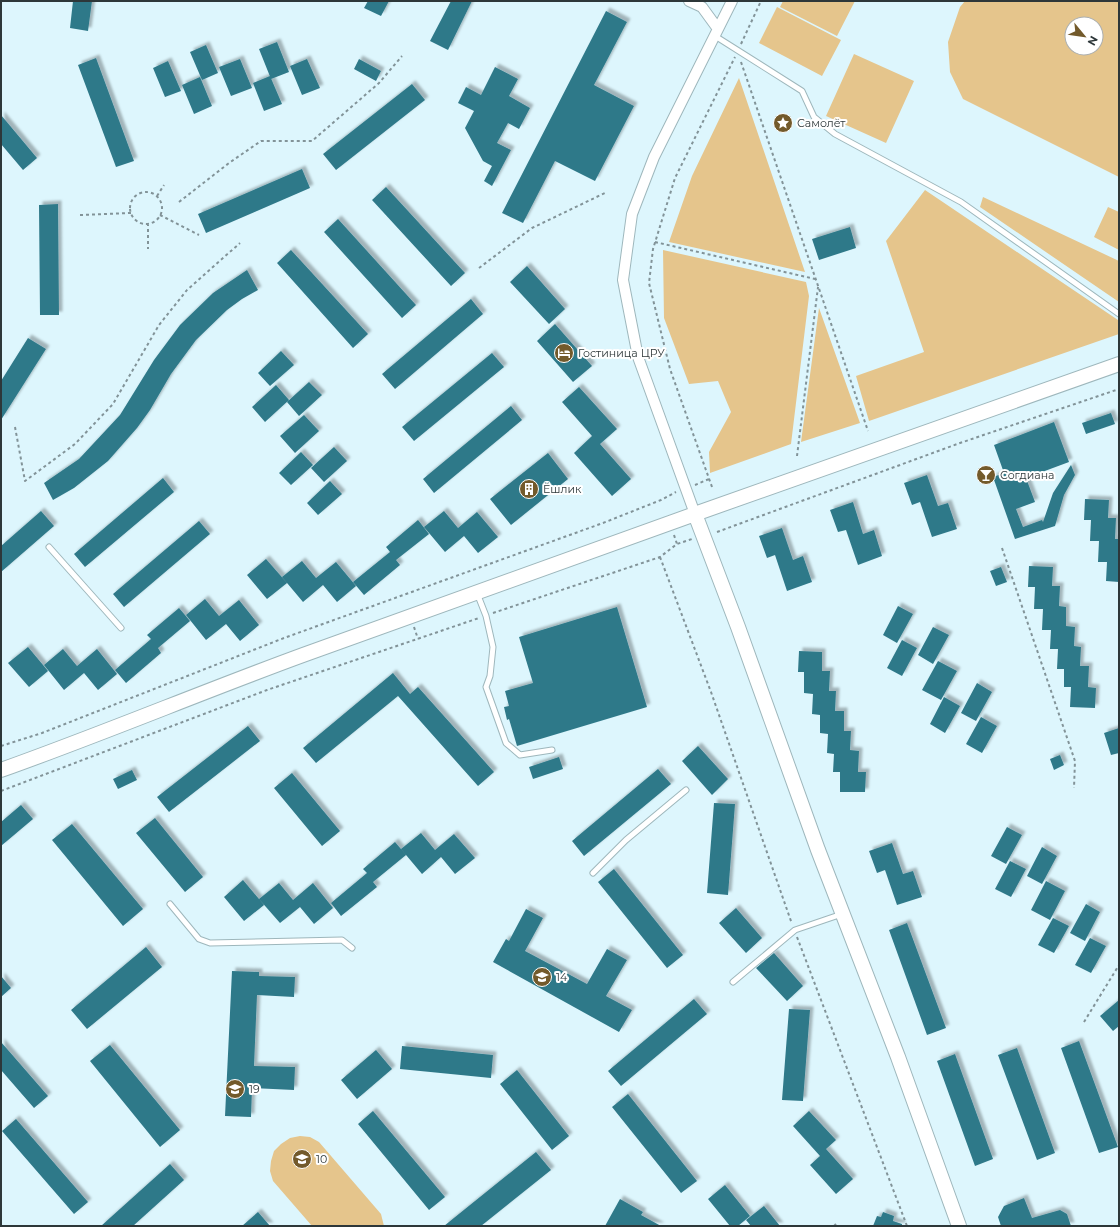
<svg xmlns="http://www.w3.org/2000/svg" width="1120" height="1227" font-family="Montserrat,sans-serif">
	<defs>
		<filter id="shadow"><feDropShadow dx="3.5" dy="-3.5" stdDeviation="1" flood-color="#0004"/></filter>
	</defs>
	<rect width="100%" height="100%" fill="#ddf6fd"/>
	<path fill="#e5c58c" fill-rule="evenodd" d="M783,1H855L837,36L780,7Z
		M965,1H1119V177L963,99L950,72L948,42L960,7ZM1072,24H1096V48H1072Z
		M777,7L841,40L822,76L759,43Z
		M854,54L914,81L886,143L826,116Z
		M739,78L805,272L669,242L692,176Z
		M925,190L1118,320L1119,334L869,421L856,376L924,352L886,241Z
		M983,197L1119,261V302L980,207Z
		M1108,207L1119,212V250L1094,237Z
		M663,250L806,282L809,296L791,444L710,473L709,452L731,412L718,381L689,384L664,318Z
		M819,308L860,423L801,442Z
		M300,1136L310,1137L319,1142L381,1214L384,1226H312L273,1181L270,1171L271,1161L274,1151L281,1144L290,1138Z"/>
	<path fill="#2f7989" filter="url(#shadow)" d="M73,1H92L88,31L70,28Z
		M368,1H389L381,16L364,8Z
		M451,1H472L448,50L430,41Z
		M606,11L627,22L594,85L634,106L595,181L555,161L523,223L502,213Z
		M277,42L289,72L271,79L259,49Z
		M206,45L218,73L202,80L190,52Z
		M96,58L134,161L116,167L78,65Z
		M240,59L252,88L231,96L219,67Z
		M307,59L320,88L302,95L290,66Z
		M359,59L381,71L376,81L354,69Z
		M168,61L181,91L165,97L153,68Z
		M495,67L518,79L509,96L530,108L519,129L508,123L497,143L511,150L492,186L484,181L492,166L483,161L465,128L474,111L458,103L466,87L481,95Z
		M270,76L282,104L264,111L253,83Z
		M200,77L212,106L194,114L182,85Z
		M412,84L425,100L336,170L323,154Z
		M1,115L37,158L23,170L1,144Z
		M302,169L310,188L206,233L198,214Z
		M386,187L465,273L451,286L372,200Z
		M58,204L59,315H40L39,205Z
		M338,219L416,305L402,318L324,232Z
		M850,227L856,248L819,260L812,239Z
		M291,250L368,334L353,348L277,263Z
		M527,266L565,309L549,324L510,282Z
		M247,270L258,290L242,299L227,310L196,340L171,374L150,410L137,428L108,461L74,488L53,500L44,483L79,459L120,415L154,360L180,325L213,293Z
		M471,299L483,314L395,389L382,374Z
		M555,324L592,366L573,382L537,341Z
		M28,338L46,349L1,420V381Z
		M281,351L294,365L270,386L258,373Z
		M492,353L504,367L414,441L402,427Z
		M309,382L322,395L299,416L287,402Z
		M276,385L289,400L265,422L252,407Z
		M579,387L617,429L600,444L631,479L612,496L574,453L592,436L562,402Z
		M511,406L522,420L434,493L423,479Z
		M1111,413L1115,424L1086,434L1082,423Z
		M304,415L319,431L295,453L280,436Z
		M1054,422L1069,462L1026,478L1035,502L1016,509L1023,527L1042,520L1043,522L1053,493L1071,465L1075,475L1064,495L1055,526L1015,539L993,477L1004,473L994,445Z
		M334,447L347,461L324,482L311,468Z
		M301,452L313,465L291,485L279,473Z
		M548,453L568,479L511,525L490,499Z
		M927,475L938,506L948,503L957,529L932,537L920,502L912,505L904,483Z
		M163,478L174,492L85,567L74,554Z
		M330,481L342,494L318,515L307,503Z
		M1085,499L1109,500L1108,518H1116L1115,539H1119V582L1106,581L1107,562H1098L1099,541H1090L1091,520H1084Z
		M853,502L863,534L874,530L882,556L858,565L846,530L838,532L830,510Z
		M41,511L54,526L1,572V546Z
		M444,511L458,528L477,512L498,537L478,553L464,536L445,552L424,527Z
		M418,520L429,534L396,560L400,565L364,595L353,582L390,552L386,547Z
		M199,521L210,534L124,607L113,594Z
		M782,528L793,560L803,556L812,582L787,591L775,555L767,558L759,536Z
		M266,559L287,583L267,599L247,575Z
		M302,561L316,578L336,562L356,586L337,602L323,585L303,602L282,577Z
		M1029,566L1053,567L1052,586H1060L1059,606L1066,607V626L1075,627L1074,646L1081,647L1080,666H1089L1088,687L1096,688L1095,708L1070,707L1071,687H1064V669H1057L1058,649H1050L1051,630H1042L1043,609H1034L1035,587H1028Z
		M1001,567L1007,582L996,586L990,571Z
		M205,599L219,616L239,600L259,625L240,641L226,624L206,640L186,615Z
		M898,606L913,614L897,643L883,635Z
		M617,607L647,707L517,746L509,719L507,720L504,707L509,706L505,691L533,683L519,637Z
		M179,608L190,621L158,648L161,653L126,683L115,670L151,639L147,635Z
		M933,627L949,635L933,664L918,655Z
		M902,640L917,648L902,676L887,668Z
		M28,647L48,671L29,687L8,663Z
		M63,649L77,666L97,649L117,674L98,690L84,673L64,690L44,665Z
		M799,651L822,652V671H830L829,691H836L835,711H844V731H851L850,750L859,751L858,772H866L865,792H840V772H833L834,754L827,753L828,734L820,733V715L812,714L813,694L804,693V672H798Z
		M938,661L957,671L941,700L922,690Z
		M393,673L410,694L418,687L494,772L478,786L398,696L316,763L303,748Z
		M977,683L992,692L976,721L961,713Z
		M944,697L960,706L945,733L930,724Z
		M981,717L997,726L982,753L966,744Z
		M248,726L260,741L169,812L157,797Z
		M1119,728V753L1111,755L1104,733Z
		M698,746L728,779L712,795L682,761Z
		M1060,755L1064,765L1054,770L1050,759Z
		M559,757L563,769L533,779L529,767Z
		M658,769L671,784L584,856L572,841Z
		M132,770L137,780L118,789L113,779Z
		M292,773L340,831L322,846L274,788Z
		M714,803L735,804L728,895L707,893Z
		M21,805L33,819L1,846V822Z
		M155,818L203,877L185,892L136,833Z
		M72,824L143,909L123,926L52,840Z
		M1007,827L1022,835L1006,864L991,856Z
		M421,833L435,850L454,834L475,858L455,874L441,857L422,874L401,849Z
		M395,842L406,855L373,882L377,887L341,916L331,903L367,873L363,869Z
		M892,843L903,874L913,871L922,897L897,905L885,870L877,873L869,851Z
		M1042,847L1057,856L1042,884L1027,876Z
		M1010,861L1026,869L1011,897L995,889Z
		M614,869L683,955L667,968L598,882Z
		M243,880L264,905L244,921L224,897Z
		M1046,881L1065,891L1050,920L1031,910Z
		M279,883L293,900L313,883L333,908L314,924L300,907L280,923L259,899Z
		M1086,904L1100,912L1085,941L1070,933Z
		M736,908L762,938L746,953L719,923Z
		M526,909L543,918L525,951L587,984L607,949L627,960L606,996L632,1010L619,1032L493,962L506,939L509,941Z
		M1053,918L1069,926L1054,953L1038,945Z
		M907,923L946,1028L927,1035L889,930Z
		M1090,938L1106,946L1091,973L1075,965Z
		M146,947L162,967L87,1029L71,1010Z
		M774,953L803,986L787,1001L756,968Z
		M232,971L259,972V976L295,977L294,997L257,995L254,1066L295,1067L294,1090L252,1088L251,1117L225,1116Z
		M1,976L11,988L1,997Z
		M694,999L707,1014L621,1086L608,1071Z
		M1119,1000V1026L1113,1031L1100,1016Z
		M789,1009L810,1010L803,1101L782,1100Z
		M1079,1041L1118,1147L1099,1153L1061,1048Z
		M1,1042L48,1096L34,1108L1,1070Z
		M110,1045L180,1130L160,1147L90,1061Z
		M402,1046L493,1055L491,1078L400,1069Z
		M1017,1048L1055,1153L1037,1160L998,1055Z
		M376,1050L392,1069L357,1099L341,1080Z
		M955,1054L993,1159L975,1166L937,1061Z
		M517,1070L569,1136L552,1150L500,1084Z
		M628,1094L697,1181L681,1193L612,1107Z
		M373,1111L445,1197L429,1210L358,1124Z
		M809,1111L836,1140L826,1149L853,1179L836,1194L810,1165L820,1156L793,1126Z
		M16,1119L88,1202L74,1214L2,1131Z
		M536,1152L551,1170L481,1226H444Z
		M170,1164L184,1180L133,1226H101Z
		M725,1185L750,1216L738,1226H730L708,1199Z
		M1024,1198L1032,1218L1060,1210L1067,1214L1071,1226H1001L998,1217L1004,1206Z
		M620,1199L643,1212L641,1215L661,1226H605Z
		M764,1206L780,1226H751L746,1220Z
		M258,1212L270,1226H242Z
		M883,1212L894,1216L893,1221L902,1224V1226H873L877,1216L881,1217Z"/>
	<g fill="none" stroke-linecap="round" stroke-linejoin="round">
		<defs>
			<path id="lane" d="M715,36L802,91L814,117L835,134L961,202L1119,314
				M49,547L121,628
				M477,593L486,616L493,647L490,676L486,687L506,743L520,755L552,750
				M593,873L626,840L686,790
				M170,904L199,939L210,943L342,940L352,948
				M733,982L795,930L842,914"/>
			<path id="street" d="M689,1L702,7L718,29
				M695,514L638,357L623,280L632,214L654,157L732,1"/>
			<path id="secondary" d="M695,514L738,627L818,850L898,1057L959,1226
				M1,770C102,734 202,692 303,655C574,556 847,460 1119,364"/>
		</defs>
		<use href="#lane" stroke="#9eb7bc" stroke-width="7"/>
		<use href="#street" stroke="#9eb7bc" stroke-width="12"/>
		<use href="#secondary" stroke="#9eb7bc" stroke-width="16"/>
		<path stroke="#829398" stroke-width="2" stroke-dasharray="3 3" stroke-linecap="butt" d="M741,44L761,1
			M741,62L868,431
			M130 208a16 16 0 1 1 32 0a16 16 0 1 1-32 0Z
			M157,196L164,185
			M179,202L229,163L261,141H312L379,83L402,56
			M80,215L131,213
			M160,215L199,235
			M148,223V249
			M655,242L815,279
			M479,268L532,228L607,192
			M15,427L25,481L75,444L113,404L159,325L187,290L240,243
			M797,456L818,287
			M695,485L709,479
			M712,487L670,369L649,283L653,249L675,178L735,57
			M717,532L960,443L1119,389
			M674,535L677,544
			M1002,548L1075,761L1074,788
			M660,557L711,692L792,924
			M493,613L660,557L677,544L692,539
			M414,627L418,639
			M1,746L42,733L284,638L603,523L661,500L676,492
			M1,791L267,690L479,618
			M797,937L907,1226
			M1084,1022L1119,965
			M834,1226L836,1224"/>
		<use href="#lane" stroke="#fff" stroke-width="5"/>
		<use href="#street" stroke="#fff" stroke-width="10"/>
		<use href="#secondary" stroke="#fff" stroke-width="14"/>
	</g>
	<defs>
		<symbol id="sight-disc" viewBox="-11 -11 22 22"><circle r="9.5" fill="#735a2b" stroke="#fff"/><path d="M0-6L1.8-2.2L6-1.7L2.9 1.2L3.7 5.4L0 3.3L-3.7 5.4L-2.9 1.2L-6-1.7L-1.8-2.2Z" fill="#fff"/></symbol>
		<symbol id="hotel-disc" viewBox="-11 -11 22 22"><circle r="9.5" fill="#735a2b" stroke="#fff"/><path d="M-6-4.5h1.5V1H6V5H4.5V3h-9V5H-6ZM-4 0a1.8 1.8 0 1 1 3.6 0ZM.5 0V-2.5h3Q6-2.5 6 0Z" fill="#fff"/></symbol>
		<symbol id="bar-disc" viewBox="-11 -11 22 22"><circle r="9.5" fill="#735a2b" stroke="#fff"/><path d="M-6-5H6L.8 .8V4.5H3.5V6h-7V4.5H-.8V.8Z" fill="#fff"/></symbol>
		<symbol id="building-disc" viewBox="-11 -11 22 22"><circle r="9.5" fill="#735a2b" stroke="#fff"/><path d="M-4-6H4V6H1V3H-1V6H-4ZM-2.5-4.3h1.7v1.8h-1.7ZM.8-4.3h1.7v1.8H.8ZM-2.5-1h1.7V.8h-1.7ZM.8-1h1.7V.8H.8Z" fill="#fff"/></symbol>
		<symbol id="school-disc" viewBox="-11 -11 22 22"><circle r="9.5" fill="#735a2b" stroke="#fff"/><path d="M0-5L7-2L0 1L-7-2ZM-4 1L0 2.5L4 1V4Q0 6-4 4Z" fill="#fff"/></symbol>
	</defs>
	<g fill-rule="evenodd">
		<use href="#sight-disc" x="772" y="112" width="22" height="22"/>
		<use href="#hotel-disc" x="553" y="342" width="22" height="22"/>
		<use href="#bar-disc" x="975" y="464" width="22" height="22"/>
		<use href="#building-disc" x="518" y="478" width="22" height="22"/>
		<use href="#school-disc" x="531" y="966" width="22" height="22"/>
		<use href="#school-disc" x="224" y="1078" width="22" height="22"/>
		<use href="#school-disc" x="291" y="1148" width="22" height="22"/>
	</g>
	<g text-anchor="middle" stroke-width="4" stroke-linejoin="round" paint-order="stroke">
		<g font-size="11" fill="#2d3739" stroke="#fff" text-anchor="start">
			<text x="797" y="127">Самолёт</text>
			<text x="578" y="357">Гостиница ЦРУ</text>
			<text x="1000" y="479">Согдиана</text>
			<text x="543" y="493">Ёшлик</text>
			<text x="556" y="981">14</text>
			<text x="249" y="1093">19</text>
			<text x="316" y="1163">10</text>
		</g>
	</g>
	<rect width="1120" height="1227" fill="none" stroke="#2d3739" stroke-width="4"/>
	<g transform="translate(1084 36) rotate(119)"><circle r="19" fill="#ffffff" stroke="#abafb0"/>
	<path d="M0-3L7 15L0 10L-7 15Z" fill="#735a2b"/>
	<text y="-6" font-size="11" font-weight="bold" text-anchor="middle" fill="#2d3739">N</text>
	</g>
</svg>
